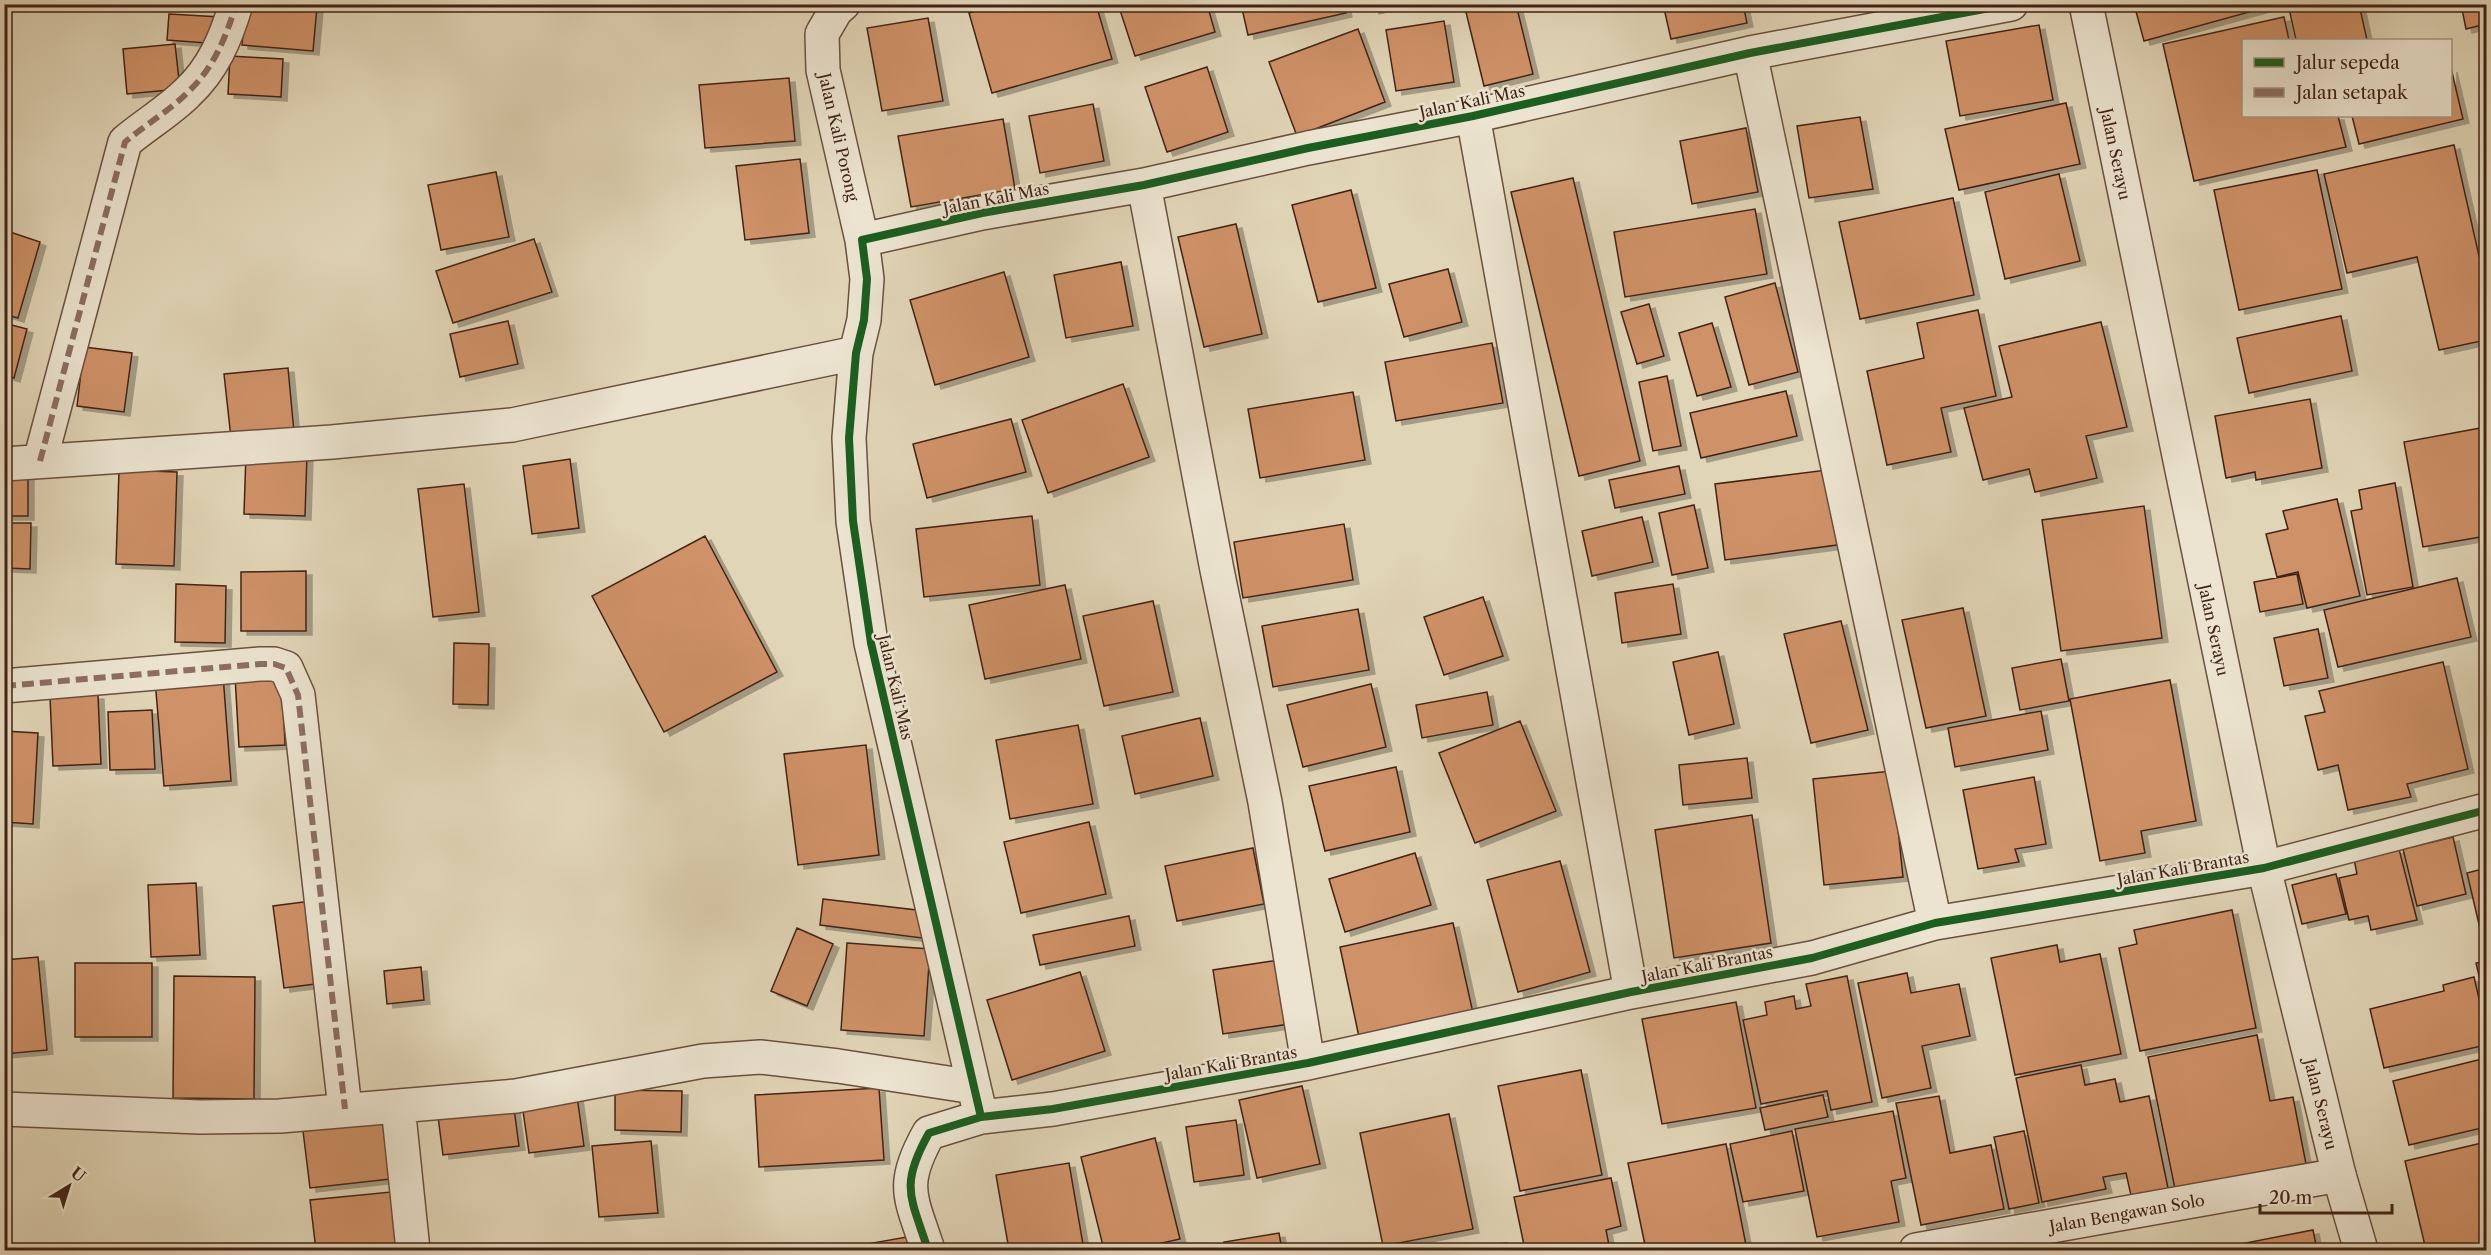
<svg xmlns="http://www.w3.org/2000/svg" width="2491" height="1255" font-family="'Libre Caslon Text',serif">
	<defs>
		<filter id="shadow"><feDropShadow dx="6" dy="4" stdDeviation="0" flood-color="#0004"/></filter>
	</defs>
	<rect width="100%" height="100%" fill="#e1d5b7"/>
	<filter id="stains"><feTurbulence type="fractalNoise" baseFrequency=".00333" numOctaves="4"/><feColorMatrix values="0 0 0 0 .2 0 0 0 0 .09 0 0 0 0 .02 0 0 0 .5 -.17"/></filter>
	<radialGradient id="worn" r=".72"><stop offset=".6" stop-color="#630" stop-opacity="0"/><stop offset="1" stop-color="#630" stop-opacity=".3"/></radialGradient>
	<path fill="#cf9167" stroke="#422317" stroke-width="1.5" filter="url(#shadow)" d="M245,4L317,7L313,51L242,45Z
		M999,4H1096L1112,59L992,93L969,13Z
		M1118,4H1207L1215,32L1135,56Z
		M1241,4H1344L1346,13L1248,35Z
		M1372,4H1397L1373,10Z
		M1481,4H1516L1533,74L1484,86L1465,8Z
		M1663,4H1743L1747,23L1671,39Z
		M2134,4H2278L2144,41Z
		M2288,4H2359L2367,40H2296Z
		M2461,4H2486V24L2466,29Z
		M169,14L221,17L220,44L167,40Z
		M2284,17L2289,40H2244V116H2338L2346,147L2194,181L2163,44Z
		M928,18L943,101L882,111L867,28Z
		M1444,21L1454,82L1396,91L1386,30Z
		M2039,25L2053,100L1960,116L1946,41Z
		M1358,29L1385,102L1297,136L1269,62Z
		M175,44L180,89L127,94L123,49Z
		M230,56L283,59L281,97L228,94Z
		M1207,67L1228,132L1167,152L1145,87Z
		M2451,68L2463,119L2359,144L2352,116H2450Z
		M789,78L795,141L705,148L699,85Z
		M2066,103L2080,164L1959,190L1945,129Z
		M1093,104L1104,161L1040,173L1029,116Z
		M1860,117L1873,189L1809,198L1797,126Z
		M1003,119L1015,189L911,207L898,136Z
		M1746,128L1758,192L1692,204L1680,141Z
		M2454,145L2486,287V340L2439,350L2417,257L2347,273L2324,174Z
		M800,159L809,233L745,240L736,166Z
		M2317,170L2342,289L2239,310L2214,190Z
		M496,172L509,237L441,250L428,185Z
		M2059,174L2080,261L2005,279L1985,192Z
		M1573,178L1640,461L1579,476L1511,192Z
		M1351,190L1376,288L1318,302L1292,205Z
		M1953,198L1974,295L1860,319L1839,222Z
		M1755,209L1767,274L1625,297L1614,232Z
		M1236,224L1262,334L1204,347L1178,237Z
		M4,230L40,242L18,318L4,314Z
		M534,239L552,292L453,323L436,271Z
		M1121,262L1133,326L1066,338L1054,275Z
		M1448,269L1462,322L1404,337L1389,284Z
		M1004,272L1029,357L935,385L910,300Z
		M1775,283L1798,372L1749,385L1725,297Z
		M1649,304L1664,356L1637,364L1621,312Z
		M1978,310L1996,396L1941,408L1951,452L1887,465L1867,371L1924,358L1917,323Z
		M2341,316L2352,371L2249,393L2237,338Z
		M508,321L518,364L460,377L450,334Z
		M2101,322L2127,427L2086,436L2097,478L2035,492L2029,469L1983,480L1964,408L2012,397L1999,346Z
		M4,323L27,329L14,378L4,375Z
		M1712,323L1731,387L1697,396L1679,333Z
		M1492,343L1503,403L1396,421L1385,362Z
		M84,347L132,353L124,412L77,406Z
		M288,368L294,432L231,438L224,374Z
		M1667,376L1681,446L1653,451L1639,382Z
		M1123,384L1149,457L1048,493L1022,420Z
		M1786,391L1797,436L1701,458L1690,413Z
		M1353,392L1365,460L1260,478L1248,409Z
		M2310,399L2322,468L2256,480L2255,472L2226,478L2215,416Z
		M1011,419L1026,472L927,498L913,444Z
		M2486,427V536L2423,547L2404,442Z
		M246,453L307,455L305,516L244,514Z
		M570,459L579,528L532,534L523,466Z
		M1679,466L1685,494L1615,508L1609,480Z
		M119,470L177,472L174,566L116,564Z
		M1827,470L1837,545L1725,560L1715,484Z
		M4,473L28,474V516H4Z
		M2395,483L2413,587L2367,595L2351,511L2362,509L2359,490Z
		M464,484L479,612L433,617L418,489Z
		M2337,499L2360,596L2307,608L2298,572L2277,577L2266,534L2288,529L2283,511Z
		M1694,505L1708,568L1672,575L1659,513Z
		M2144,506L2162,638L2061,651L2042,520Z
		M1032,516L1040,585L924,597L916,529Z
		M1642,517L1653,562L1592,576L1582,531Z
		M4,523H31L30,569L4,568Z
		M1344,524L1353,580L1243,598L1234,542Z
		M705,536L777,672L664,732L592,596Z
		M306,571V631H241V572Z
		M2297,574L2303,604L2260,612L2254,582Z
		M2457,578L2471,637L2338,667L2324,610Z
		M176,584L226,586L225,643L175,642Z
		M1673,584L1681,634L1622,643L1615,593Z
		M1065,585L1081,659L985,679L969,605Z
		M1483,597L1503,656L1444,675L1424,617Z
		M1153,601L1173,692L1104,706L1083,616Z
		M1963,608L1986,716L1926,728L1902,620Z
		M1358,609L1369,670L1273,687L1262,626Z
		M1841,621L1868,730L1811,743L1784,634Z
		M2318,629L2328,678L2284,686L2274,638Z
		M454,643L489,644L488,705L453,704Z
		M1718,652L1734,724L1689,735L1673,662Z
		M2061,659L2069,701L2020,710L2012,668Z
		M2443,662L2468,769L2407,784L2411,797L2348,810L2338,765L2318,770L2305,716L2325,712L2319,691Z
		M282,674L285,745L239,747L235,676Z
		M223,675L231,781L164,786L155,680Z
		M2170,680L2196,821L2141,831L2145,853L2100,861L2070,699Z
		M1371,684L1386,747L1303,767L1287,705Z
		M1487,692L1493,725L1422,738L1416,705Z
		M98,695L101,764L53,766L50,697Z
		M152,710L155,769L110,770L108,712Z
		M2041,711L2048,750L1955,767L1948,728Z
		M1200,718L1213,776L1135,794L1122,736Z
		M1520,721L1556,811L1475,843L1439,753Z
		M1078,725L1093,804L1010,819L996,740Z
		M4,731L38,733L33,824L4,822Z
		M866,745L879,855L798,865L784,754Z
		M1747,758L1752,798L1683,805L1679,765Z
		M1396,767L1410,832L1325,851L1309,786Z
		M1892,771L1903,877L1824,885L1813,779Z
		M2034,777L2046,844L2015,849L2019,862L1978,869L1963,790Z
		M1752,815L1771,943L1674,958L1655,830Z
		M1089,822L1106,894L1021,913L1004,842Z
		M2453,837L2466,894L2417,906L2403,849Z
		M1253,848L1264,904L1177,921L1165,866Z
		M2399,849L2417,920L2371,930L2368,916L2349,920L2339,878L2357,874L2354,859Z
		M1415,853L1431,905L1345,932L1329,879Z
		M1560,861L1590,972L1518,992L1487,880Z
		M2486,868V954L2467,873Z
		M2336,874L2346,914L2302,924L2292,885Z
		M196,883L200,955L151,957L148,885Z
		M823,899L925,911L922,938L820,925Z
		M311,901L323,983L284,988L273,906Z
		M2232,910L2256,1028L2140,1051L2119,948L2137,944L2134,930Z
		M1129,916L1135,946L1040,965L1033,935Z
		M1453,923L1473,1013L1359,1037L1340,947Z
		M797,928L833,944L807,1006L771,991Z
		M847,943L930,949L924,1036L841,1030Z
		M2057,945L2060,962L2100,954L2121,1054L2015,1075L1991,958Z
		M38,957L47,1050L4,1054V960Z
		M1279,960L1289,1024L1223,1034L1213,970Z
		M2486,961V1005L2476,963Z
		M75,963H152V1037H75Z
		M421,967L424,1000L387,1004L384,971Z
		M1080,972L1105,1051L1012,1080L987,1000Z
		M1907,973L1911,993L1959,984L1970,1036L1922,1046L1931,1088L1882,1098L1858,983Z
		M174,976L255,977L254,1099L173,1098Z
		M1847,976L1872,1102L1831,1110L1827,1091L1761,1104L1743,1020L1767,1015L1765,1002L1794,996L1796,1009L1811,1006L1806,984Z
		M2474,977L2486,1029V1045L2384,1068L2370,1009L2444,991L2443,985Z
		M1736,1002L1756,1108L1662,1124L1642,1019Z
		M2257,1035L2270,1101L2293,1097L2306,1164L2175,1189L2148,1057Z
		M2486,1058V1127L2409,1145L2393,1081Z
		M2081,1065L2085,1085L2115,1079L2120,1102L2149,1096L2169,1193L2132,1200L2126,1173L2103,1177L2106,1189L2042,1202L2016,1078Z
		M1581,1070L1602,1175L1520,1191L1498,1086Z
		M1302,1086L1320,1164L1257,1178L1239,1100Z
		M879,1088L884,1160L759,1167L755,1095Z
		M615,1090L682,1091L681,1132L615,1130Z
		M1823,1095L1828,1117L1765,1130L1760,1108Z
		M577,1096L584,1146L529,1153L522,1104Z
		M1939,1096L1950,1153L1991,1145L2004,1209L1921,1225L1896,1103Z
		M513,1101L519,1146L443,1155L437,1109Z
		M1893,1111L1906,1178L1891,1181L1899,1222L1817,1237L1795,1129Z
		M1449,1114L1473,1229L1383,1246L1360,1133Z
		M1236,1120L1244,1175L1194,1182L1186,1127Z
		M383,1121L390,1179L310,1188L303,1131Z
		M1792,1131L1804,1191L1743,1202L1730,1144Z
		M2024,1131L2039,1203L2009,1209L1994,1137Z
		M1155,1138L1180,1239L1131,1250H1104L1081,1157Z
		M651,1141L658,1213L599,1217L592,1146Z
		M2486,1142V1250H2426L2405,1161Z
		M1726,1144L1747,1250H1646L1628,1163Z
		M1069,1163L1084,1250H1009L996,1175Z
		M1611,1178L1621,1226L1606,1230L1610,1250H1525L1514,1197Z
		M391,1192L398,1250H316L310,1200Z
		M2313,1230L2317,1250H2210Z
		M1279,1233L1282,1250H1226L1224,1242Z
		M912,1236L915,1250H834Z
		M1507,1243L1509,1250H1448Z
		M2158,1245L2160,1250H2129Z"/>
	<g fill="none" stroke-linecap="round" stroke-linejoin="round">
		<defs>
			<path id="minor" d="M843,4L836,10L822,34L823,70L862,240
				M1750,53L1935,923
				M1473,116L1631,992
				M1144,185L1217,570L1265,802L1308,1063
				M40,461L125,142C145,125 169,111 187,93C213,69 226,38 236,4
				M4,464L332,442L512,425L856,353
				M4,686L260,664H274L286,668L298,695L345,1109
				M398,1106L413,1250
				M4,1109L200,1117L280,1116L516,1096L703,1061L760,1057L838,1066L974,1087
				M981,1117L871,643L853,521L849,438L856,353L864,320L867,279L862,240L982,213L1144,185L1308,148L1473,116L1750,53L2011,4
				M928,1250C911,1197 899,1186 929,1133L981,1117L1053,1109L1308,1063L1631,992L1812,958L1935,923L2264,868L2486,810
				M1916,1250L2339,1175"/>
			<path id="tertiary" d="M2086,4L2264,868L2339,1175L2361,1250"/>
		</defs>
		<use href="#minor" stroke="#6a503f" stroke-width="36"/>
		<use href="#tertiary" stroke="#6a503f" stroke-width="36"/>
		<use href="#minor" stroke="#ece4d0" stroke-width="33"/>
		<use href="#tertiary" stroke="#ece4d0" stroke-width="33"/>
		<path stroke="#8d6e63" stroke-width="6" stroke-dasharray="12 6" stroke-linecap="butt" d="M40,461L125,142C145,125 169,111 187,93C213,69 226,38 236,4
			M4,686L260,664H274L286,668L298,695L345,1109"/>
		<defs>
			<path id="cycleway" d="M981,1117L871,643L853,521L849,438L856,353L864,320L867,279L862,240L982,213L1144,185L1308,148L1473,116L1750,53L2011,4
				M928,1250C911,1197 899,1186 929,1133L981,1117L1053,1109L1308,1063L1631,992L1812,958L1935,923L2264,868L2486,810"/>
		</defs>
		<use href="#cycleway" stroke="#ece4d0" stroke-width="11"/>
		<use href="#cycleway" stroke="#1b5e20" stroke-width="8"/>
	</g>
	<g text-anchor="middle" stroke-width="5" stroke-linejoin="round" paint-order="stroke">
		<g font-size="16" fill="#422317" stroke="#ece4d0">
			<text transform="translate(1472 101) rotate(-12)" y="6">Jalan Kali Mas</text>
			<text transform="translate(839 137) rotate(77)" y="6">Jalan Kali Porong</text>
			<text transform="translate(2116 154) rotate(78)" y="6">Jalan Serayu</text>
			<text transform="translate(996 198) rotate(-11)" y="6">Jalan Kali Mas</text>
			<text transform="translate(2214 630) rotate(78)" y="6">Jalan Serayu</text>
			<text transform="translate(896 687) rotate(77)" y="6">Jalan Kali Mas</text>
			<text transform="translate(2183 868) rotate(-10)" y="6">Jalan Kali Brantas</text>
			<text transform="translate(1707 964) rotate(-11)" y="6">Jalan Kali Brantas</text>
			<text transform="translate(1231 1063) rotate(-10)" y="6">Jalan Kali Brantas</text>
			<text transform="translate(2321 1104) rotate(76)" y="6">Jalan Serayu</text>
			<text transform="translate(2127 1213) rotate(-10)" y="6">Jalan Bengawan Solo</text>
		</g>
	</g>
	<rect width="2491" height="1255" fill="none" stroke="#e1d5b7" stroke-width="24"/>
	<rect x="6" y="6" width="2479" height="1243" fill="none" stroke="#422317" stroke-width="3"/>
	<rect x="12" y="12" width="2467" height="1231" fill="none" stroke="#422317" stroke-width="1.5"/>
	<rect x="2242" y="39" width="210" height="78" fill="#ece4d0" stroke="#a89786" stroke-width="1.5"/>
	<rect x="2254" y="58" width="30" height="9" fill="#1b5e20" stroke="#a89786" stroke-width="1.5"/>
	<text x="2296" y="69" font-size="18" fill="#422317">Jalur sepeda</text>
	<rect x="2254" y="88" width="30" height="9" fill="#8d6e63" stroke="#a89786" stroke-width="1.5"/>
	<text x="2296" y="99" font-size="18" fill="#422317">Jalan setapak</text>
	<g transform="translate(69 1186) rotate(38)" stroke="#ece4d0" stroke-width="4.5" paint-order="stroke">
	<path d="M0-4.5L10 22L0 15L-10 22Z" fill="#422317"/>
	<text y="-9" font-size="16" font-weight="bold" text-anchor="middle" fill="#422317">U</text>
	</g>
	<path d="M2260 1204v9h132v-9" fill="none" stroke="#422317" stroke-width="3"/>
	<text x="2269" y="1204" font-size="18" fill="#422317" stroke="#ece4d0" stroke-width="4.5" paint-order="stroke">20 m</text>
	<rect width="100%" height="100%" filter="url(#stains)"/>
	<rect width="100%" height="100%" fill="url(#worn)"/>
</svg>
